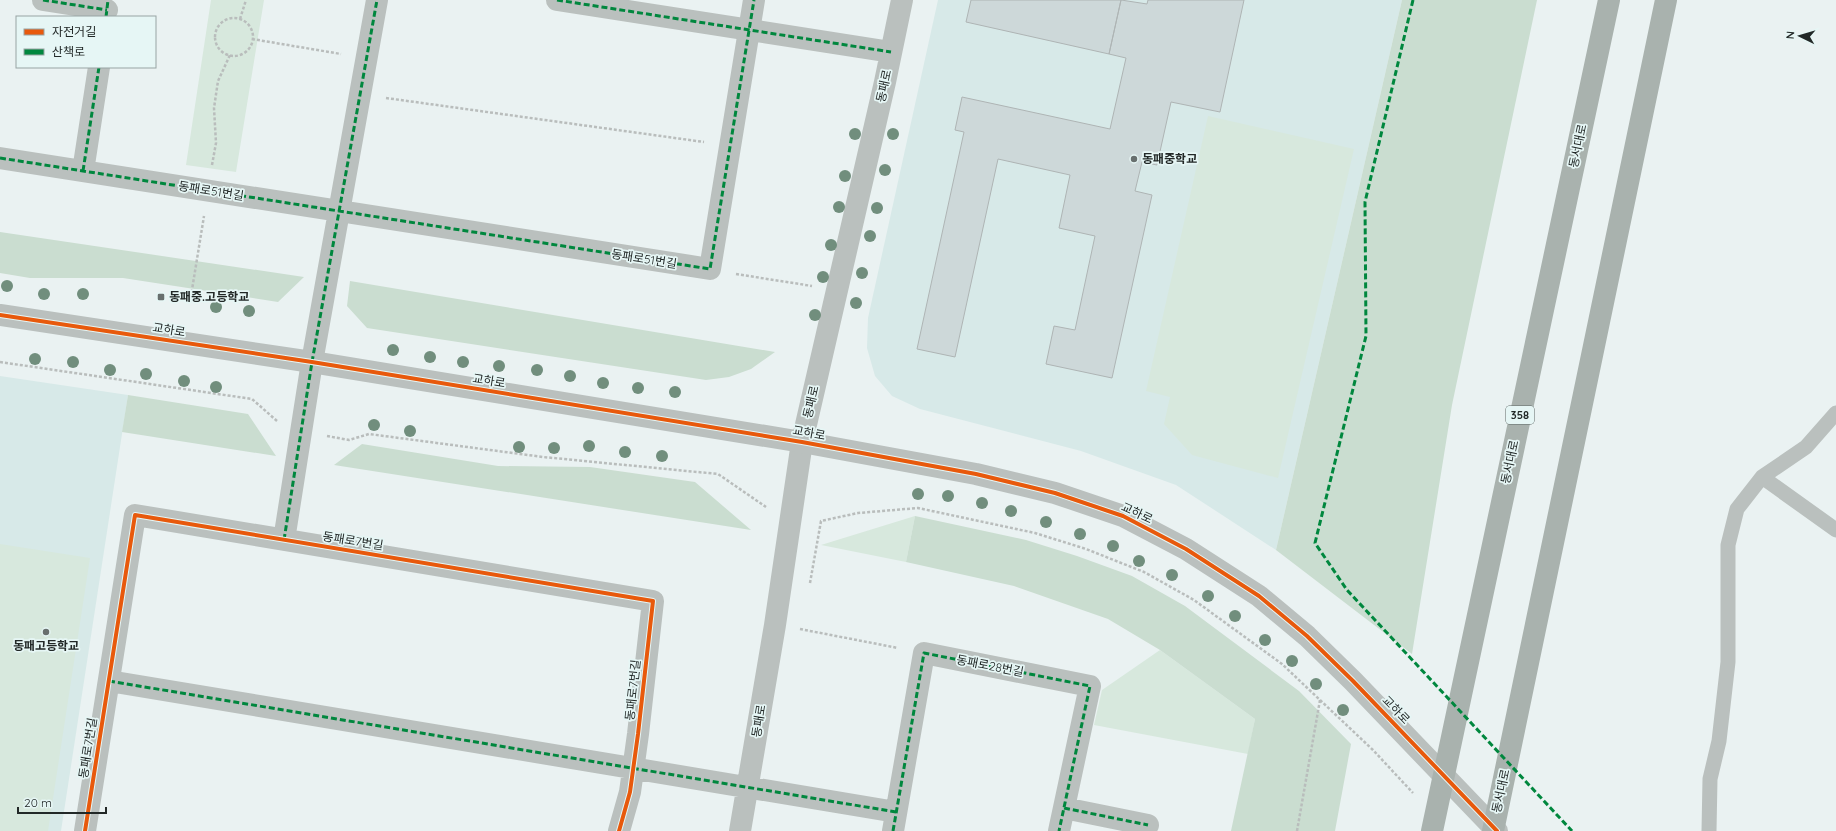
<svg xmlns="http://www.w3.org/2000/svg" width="1836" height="831" font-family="Quicksand,'Noto Sans KR',sans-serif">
	<rect width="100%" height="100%" fill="#eaf2f2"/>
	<path fill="#d7e9e8" d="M938,0H1402L1276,550L1176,485L1081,451L920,409L892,396L875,376L867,348L868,318Z
		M0,376L128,395L61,831H0Z"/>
	<path fill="#d7e8dd" d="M211,0H264L236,172L186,165Z
		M1208,116L1354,149L1278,478L1192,455L1164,424L1170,397L1146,391Z
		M915,516L906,562L821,545Z
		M0,544L90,558L48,831H0Z
		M1160,650L1255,719L1248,754L1094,725L1102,690Z"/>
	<path fill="#caddd0" d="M1402,0H1537L1452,405L1412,654L1276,550Z
		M0,232L304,277L278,302L123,278H30L0,273Z
		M350,281L775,352L751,369L729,377L706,380L367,328L347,306Z
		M128,395L248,414L276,456L122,432Z
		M362,444L498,466L590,467L695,482L751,530L334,465Z
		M915,516L1026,540L1077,556L1132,576L1185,606L1299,691L1351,744L1335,831H1231L1255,719L1160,650L1108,619L1014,586L906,562Z"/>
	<path fill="#cdd8d9" stroke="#aeb4b4" d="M971,0H1121L1109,54L966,22Z
		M1121,0L1147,4L1148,0H1244L1220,112L1171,102L1157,165L1142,162L1135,191L1152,195L1112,378L1046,364L1054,326L1075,330L1095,236L1059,228L1070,175L998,159L955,357L917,349L964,132L955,130L962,97L1110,129L1126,58L1109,54Z"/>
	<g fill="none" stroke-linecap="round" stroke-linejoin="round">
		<path stroke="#b9bdbc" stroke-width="2.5" stroke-dasharray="3 2" stroke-linecap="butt" d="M215 37a19 19 0 1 1 38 0a19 19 0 1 1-38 0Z
			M240,19L246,0
			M252,39L341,54
			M386,98L704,142
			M212,165L216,143L214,108L218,81L230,55
			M736,274L812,286
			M190,302L204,216
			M0,362L252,399L277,421
			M327,436L349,440L369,434L543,457L718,474L766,507
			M810,583L821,521L858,513L918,508L1035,533L1086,549L1144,572L1194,600L1282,664L1320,700L1297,831
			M800,629L898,648
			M1320,700L1373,750L1413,793"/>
		<path stroke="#bac0be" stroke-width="15" d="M1762,477L1836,530
			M1709,831L1710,779L1719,741L1728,662V545L1737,509L1762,477L1806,447L1836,413"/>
		<path stroke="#bac0be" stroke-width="22" d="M43,0L107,10
			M557,0L891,52
			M0,158L710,269L754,0
			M83,171L99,67
			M284,540L312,362L377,0
			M109,681L896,812
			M1064,808L1148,825
			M85,831L135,515L653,601L638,734L630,792L619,831
			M740,831L775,625L802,442L885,82L902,0
			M893,831L924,653L1090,686L1059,831"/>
		<path stroke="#bac0be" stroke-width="22" d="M0,315L312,362L802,442L976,474L1055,493L1123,516L1186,549L1259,596L1307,636L1353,681L1497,831"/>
		<path stroke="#a9b2ae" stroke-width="22" d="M1432,831L1609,0
			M1493,831L1666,0"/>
		<path stroke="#00873e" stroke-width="3" stroke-dasharray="6 3" stroke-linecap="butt" d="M43,0L107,10
			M557,0L891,52
			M1413,0L1365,202L1366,336L1315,543L1347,590L1572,831
			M106,17L108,0
			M0,158L710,269L754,0
			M83,171L99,67
			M284,540L312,362L377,0
			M109,681L896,812
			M1064,808L1148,825
			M893,831L924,653L1090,686L1059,831"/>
		<defs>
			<path id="cycleway" d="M0,315L312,362L802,442L976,474L1055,493L1123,516L1186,549L1259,596L1307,636L1353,681L1497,831
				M85,831L135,515L653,601L638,734L630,792L619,831"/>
		</defs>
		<use href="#cycleway" stroke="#e6f6f5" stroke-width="6"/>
		<use href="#cycleway" stroke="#e8590c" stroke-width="4"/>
	</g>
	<g fill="#718e7d">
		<circle cx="855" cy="134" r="6"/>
		<circle cx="893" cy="134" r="6"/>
		<circle cx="885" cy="170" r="6"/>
		<circle cx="845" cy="176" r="6"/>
		<circle cx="839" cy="207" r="6"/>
		<circle cx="877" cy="208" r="6"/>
		<circle cx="870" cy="236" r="6"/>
		<circle cx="831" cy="245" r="6"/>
		<circle cx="862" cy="273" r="6"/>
		<circle cx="823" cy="277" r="6"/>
		<circle cx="7" cy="286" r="6"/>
		<circle cx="44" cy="294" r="6"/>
		<circle cx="83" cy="294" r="6"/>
		<circle cx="856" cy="303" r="6"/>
		<circle cx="216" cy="307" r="6"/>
		<circle cx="249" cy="311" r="6"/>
		<circle cx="815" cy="315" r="6"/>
		<circle cx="393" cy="350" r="6"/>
		<circle cx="430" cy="357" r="6"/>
		<circle cx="35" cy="359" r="6"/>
		<circle cx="73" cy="362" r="6"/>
		<circle cx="463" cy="362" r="6"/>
		<circle cx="499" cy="366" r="6"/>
		<circle cx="110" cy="370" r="6"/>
		<circle cx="537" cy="370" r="6"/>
		<circle cx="146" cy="374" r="6"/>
		<circle cx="570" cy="376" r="6"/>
		<circle cx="184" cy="381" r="6"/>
		<circle cx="603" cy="383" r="6"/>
		<circle cx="216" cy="387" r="6"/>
		<circle cx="638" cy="388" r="6"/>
		<circle cx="675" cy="392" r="6"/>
		<circle cx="374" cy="425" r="6"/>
		<circle cx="410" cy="431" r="6"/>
		<circle cx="589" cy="446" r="6"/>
		<circle cx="519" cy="447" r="6"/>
		<circle cx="554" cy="448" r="6"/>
		<circle cx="625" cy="452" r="6"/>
		<circle cx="662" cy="456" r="6"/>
		<circle cx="918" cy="494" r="6"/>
		<circle cx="948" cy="496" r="6"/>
		<circle cx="982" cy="503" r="6"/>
		<circle cx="1011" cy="511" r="6"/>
		<circle cx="1046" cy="522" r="6"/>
		<circle cx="1080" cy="534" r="6"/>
		<circle cx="1113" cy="546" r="6"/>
		<circle cx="1139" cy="561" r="6"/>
		<circle cx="1172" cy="575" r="6"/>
		<circle cx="1208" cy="596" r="6"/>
		<circle cx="1235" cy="616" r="6"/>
		<circle cx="1265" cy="640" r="6"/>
		<circle cx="1292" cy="661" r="6"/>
		<circle cx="1316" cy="684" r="6"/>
		<circle cx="1343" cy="710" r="6"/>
	</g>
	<g fill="#686f6e" stroke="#e6f6f5" stroke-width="1.5">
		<circle cx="1134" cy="159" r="4"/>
		<rect x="157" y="293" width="8" height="8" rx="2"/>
		<circle cx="46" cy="632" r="4"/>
	</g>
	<g text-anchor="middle" stroke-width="3.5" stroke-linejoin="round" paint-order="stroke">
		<rect fill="#e6f6f5" stroke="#5d6665" stroke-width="1" x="1506" y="406" width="28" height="18" rx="3"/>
		<g font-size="11" font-weight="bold" fill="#222827">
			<text x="1520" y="419">358</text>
		</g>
		<g font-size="12" fill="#222827" stroke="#e6f6f5">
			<text transform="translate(884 86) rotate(-78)" y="4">동패로</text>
			<text transform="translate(1578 146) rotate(-78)" y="4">동서대로</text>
			<text transform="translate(211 191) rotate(9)" y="4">동패로51번길</text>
			<text transform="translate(644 259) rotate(9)" y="4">동패로51번길</text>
			<text transform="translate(169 330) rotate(9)" y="4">교하로</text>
			<text transform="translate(489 381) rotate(9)" y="4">교하로</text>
			<text transform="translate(811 402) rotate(-77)" y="4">동패로</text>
			<text transform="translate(809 433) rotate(10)" y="4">교하로</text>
			<text transform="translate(1510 462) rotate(-78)" y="4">동서대로</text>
			<text transform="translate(1137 513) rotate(25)" y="4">교하로</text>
			<text transform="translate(353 541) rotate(9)" y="4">동패로7번길</text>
			<text transform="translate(990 666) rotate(11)" y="4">동패로28번길</text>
			<text transform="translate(633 690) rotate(-84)" y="4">동패로7번길</text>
			<text transform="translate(1396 710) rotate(46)" y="4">교하로</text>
			<text transform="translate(759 721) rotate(-81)" y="4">동패로</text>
			<text transform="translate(88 748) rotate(-81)" y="4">동패로7번길</text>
			<text transform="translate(1501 791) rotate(-78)" y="4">동서대로</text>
		</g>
		<g font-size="12" font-weight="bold" fill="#222827" stroke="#e6f6f5" text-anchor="start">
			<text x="1142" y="163">동패중학교</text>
			<text x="169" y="301">동패중.고등학교</text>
			<text x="46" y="650" text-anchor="middle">동패고등학교</text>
		</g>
	</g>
	<rect x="16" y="16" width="140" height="52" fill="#e6f6f5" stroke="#98a4a3"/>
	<rect x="24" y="29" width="20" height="6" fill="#e8590c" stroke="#98a4a3"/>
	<text x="52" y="36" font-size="12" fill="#222827">자전거길</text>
	<rect x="24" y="49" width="20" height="6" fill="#00873e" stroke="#98a4a3"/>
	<text x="52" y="56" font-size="12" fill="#222827">산책로</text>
	<g transform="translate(1800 36) rotate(275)" stroke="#e6f6f5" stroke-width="3" paint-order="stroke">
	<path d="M0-3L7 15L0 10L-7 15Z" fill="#222827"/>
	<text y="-6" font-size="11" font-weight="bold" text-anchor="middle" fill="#222827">N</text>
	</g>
	<path d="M18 807v6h88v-6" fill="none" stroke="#222827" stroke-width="2"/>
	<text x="24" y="807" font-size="12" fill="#222827" stroke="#e6f6f5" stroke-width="3" paint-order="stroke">20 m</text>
</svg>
